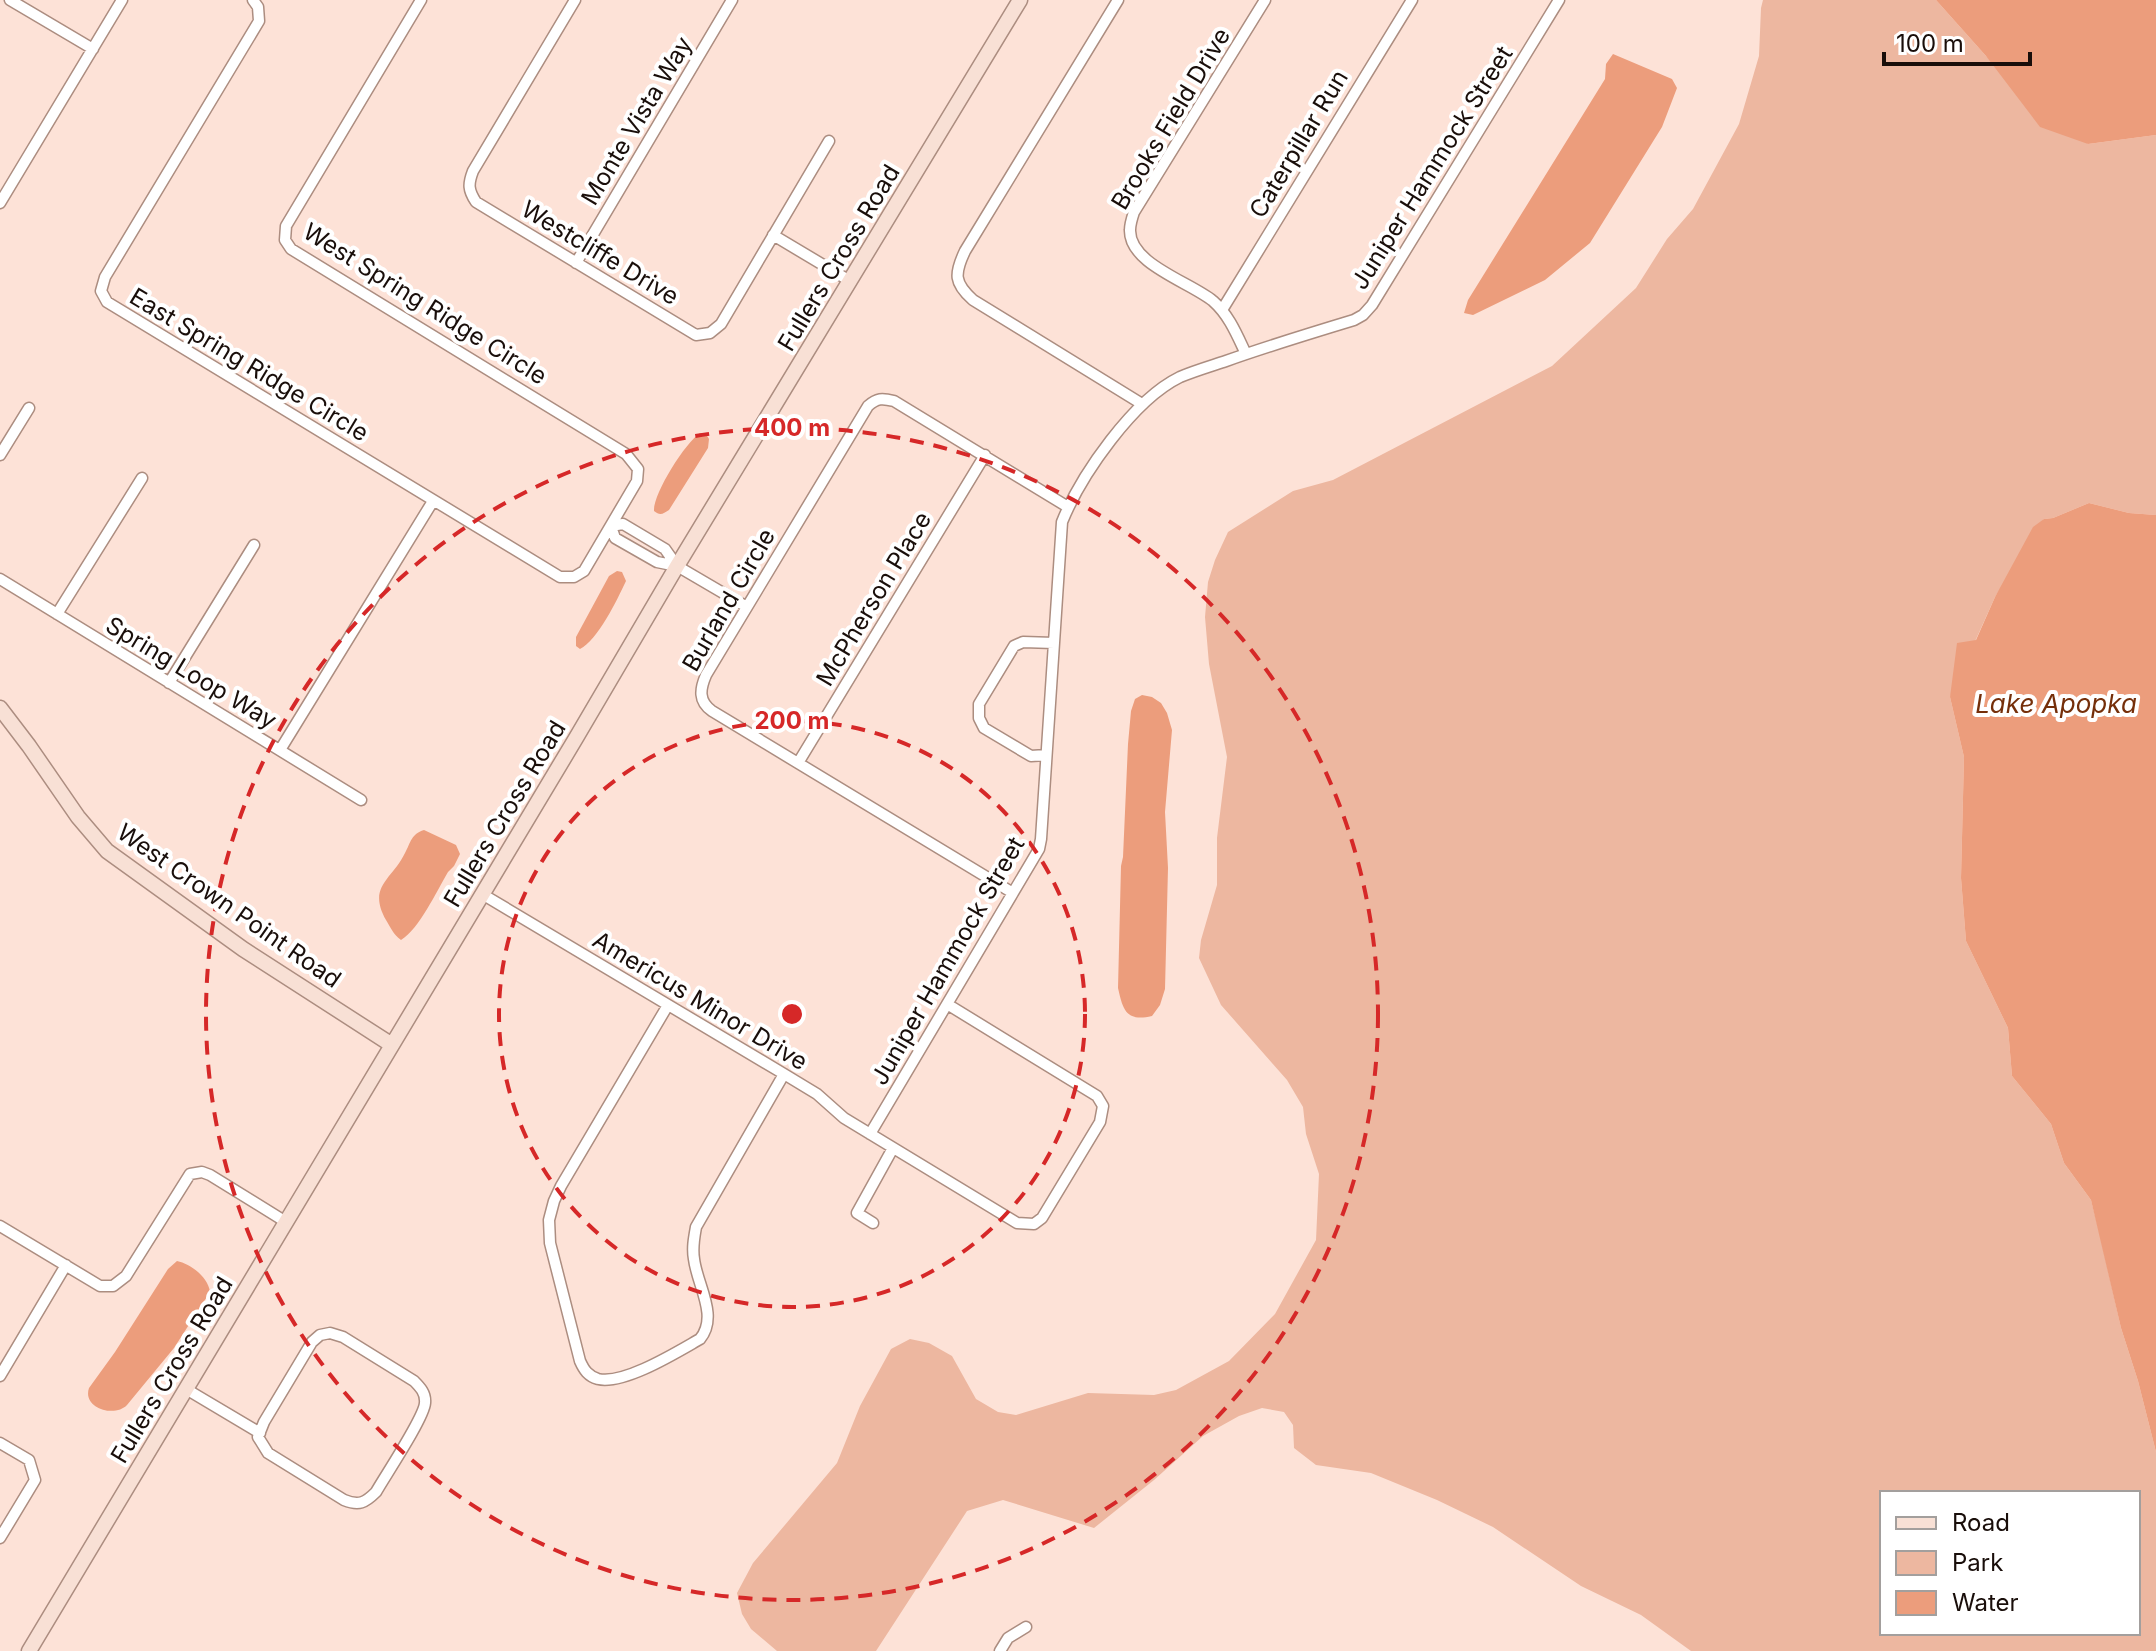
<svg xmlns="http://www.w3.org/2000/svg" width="2156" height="1651" font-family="Inter,sans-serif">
	<rect width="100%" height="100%" fill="#fde2d7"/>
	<path fill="#edb7a0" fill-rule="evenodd" d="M1763,0H1936L1986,56L2088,144L2156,135V515L2129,513L2089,503L2053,518L2044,519L1995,597L1950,697L1964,757L1961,878L1966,941L2008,1028L2012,1076L2051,1124L2064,1163L2091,1200L2099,1231L2121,1328L2138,1381L2156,1452V1651H1691L1641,1615L1581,1586L1493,1527L1437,1500L1371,1473L1316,1465L1294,1448L1293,1425L1284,1412L1262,1408L1239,1416L1203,1436L1154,1480L1094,1528L1003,1500L967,1511L876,1651H777L751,1629L742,1614L737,1593L753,1563L837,1463L860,1406L891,1349L910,1339L929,1343L952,1356L976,1399L998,1412L1016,1415L1088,1393L1154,1395L1176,1390L1229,1361L1275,1314L1316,1240L1319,1174L1306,1134L1303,1107L1287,1080L1221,1005L1199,958L1201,940L1217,885V838L1227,757L1209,664L1205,617L1208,582L1215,560L1228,532L1293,491L1333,480L1552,366L1636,288L1667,239L1693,209L1739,124L1759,56L1761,8ZM1882,1493H2138V1633H1882Z"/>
	<path fill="#ec9d7c" d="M1936,0H2156V135L2088,144L2040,127L1986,56Z
		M1613,54L1672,79L1677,88L1662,127L1590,243L1545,280L1473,315L1464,313L1468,300L1605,79L1606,64Z
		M700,433L706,434L709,439L708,448L669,510C663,514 660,516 654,511C653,494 685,443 700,433Z
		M2089,503L2129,513L2156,515V1452L2138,1381L2121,1328L2091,1200L2064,1163L2051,1124L2012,1076L2008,1028L1966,941L1961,878L1964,757L1950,697L1957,643L1976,640L1995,597L2033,527L2044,519L2053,518Z
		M617,571L622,572L626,581C617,600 598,640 580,649L576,646V637L609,576Z
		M1142,695L1152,697L1161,703L1167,713L1172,730L1165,812L1168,868L1165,989L1160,1005L1152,1016C1126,1022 1123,1010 1118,988L1121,866L1123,857L1128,744L1131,711L1135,699Z
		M424,830L456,845L460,854L454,866L448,872C436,892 420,928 401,940C393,934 391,928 386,920C367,886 392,880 405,853C411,842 411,834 424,830Z
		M177,1261C191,1264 208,1277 210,1292L174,1348L127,1405C115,1418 82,1408 89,1388L115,1352L168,1269Z"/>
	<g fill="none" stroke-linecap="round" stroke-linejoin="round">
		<defs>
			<path id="street" d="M10,0L93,49
				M253,0L258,7L259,21L105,277L101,291L107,302L560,577H574L584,571L637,481L638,469L626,454L291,249L285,240L286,226L421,0
				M575,0L473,171C468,184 468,190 476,202L696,335L710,333L721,324L829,141
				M1118,0L965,251C954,274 954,283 973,300L1142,404
				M0,203L122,0
				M773,235L850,281
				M576,263L732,0
				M1222,310L1412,0
				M1246,354C1237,335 1229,315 1213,301C1190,282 1129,264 1130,230C1130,224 1132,218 1134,212L1265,0
				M0,455L29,408
				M611,526L615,538L657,562L677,566L747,607
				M611,526L623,524L665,549L677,566
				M0,579L361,800
				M57,614L142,478
				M169,683L254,545
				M280,750L433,501
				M1046,755L1031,756L984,728L979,718V704L1014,646L1023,642L1054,643
				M798,763L985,455
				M1013,893L712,711C698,701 700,689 706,675L868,406C877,398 882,398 894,401L1068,507
				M482,894L784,1074L817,1094L844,1118L1017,1223L1034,1224L1042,1218L1100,1122L1103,1106L1097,1096L947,1004
				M668,1005L561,1186L554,1201L549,1220L550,1243L580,1361C584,1370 588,1376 598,1379C624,1385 677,1352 700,1339C719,1316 697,1285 694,1259C692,1248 694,1238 696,1227L784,1074
				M870,1134L1039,849L1041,839L1062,522C1081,475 1133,400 1180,377C1194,371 1211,366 1226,361C1268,346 1311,333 1354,320L1363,315L1372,305L1559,0
				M873,1223L857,1213L893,1148
				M0,1226L100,1286H113L126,1276L190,1174L202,1172L210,1175L286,1222
				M330,1333L343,1337L414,1381C420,1387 426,1393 425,1403C424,1418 385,1476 376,1492C365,1503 359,1506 344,1500L268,1453L258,1437L264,1422L312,1342L320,1335Z
				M0,1376L66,1265
				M186,1389L260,1433
				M0,1443L29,1460L35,1480L0,1538
				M1000,1651L1008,1638L1026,1627"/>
			<path id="secondary" d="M0,708L29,746L78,817L107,851L243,949L392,1045
				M29,1651L576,738L677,566L1020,0"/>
		</defs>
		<use href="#street" stroke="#ac8d80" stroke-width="13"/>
		<use href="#secondary" stroke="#ac8d80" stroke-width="17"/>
		<use href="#street" stroke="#fff" stroke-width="10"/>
		<use href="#secondary" stroke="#f8e0d5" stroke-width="14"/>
	</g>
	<g fill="none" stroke="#d62828" stroke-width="4" stroke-dasharray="14 10">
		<circle cx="792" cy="1014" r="293"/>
		<circle cx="792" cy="1014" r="586"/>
	</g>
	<g text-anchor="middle" stroke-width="8" stroke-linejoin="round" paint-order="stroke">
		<g font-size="24" fill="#190e0a" stroke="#fff">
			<text transform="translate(1171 119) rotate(-59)" y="8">Brooks Field Drive</text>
			<text transform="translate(637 121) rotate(-59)" y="8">Monte Vista Way</text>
			<text transform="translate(1299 144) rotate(-59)" y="8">Caterpillar Run</text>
			<text transform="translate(1432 168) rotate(-58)" y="8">Juniper Hammock Street</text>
			<text transform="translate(600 253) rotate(31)" y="8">Westcliffe Drive</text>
			<text transform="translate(839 258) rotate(-59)" y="8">Fullers Cross Road</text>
			<text transform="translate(425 304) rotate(32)" y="8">West Spring Ridge Circle</text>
			<text transform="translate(249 365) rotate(31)" y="8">East Spring Ridge Circle</text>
			<text transform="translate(874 599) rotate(-59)" y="8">McPherson Place</text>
			<text transform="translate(729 600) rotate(-60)" y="8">Burland Circle</text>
			<text transform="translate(191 673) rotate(31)" y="8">Spring Loop Way</text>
			<text transform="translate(505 814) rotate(-59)" y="8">Fullers Cross Road</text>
			<text transform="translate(229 906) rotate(35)" y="8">West Crown Point Road</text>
			<text transform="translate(948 961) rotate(-60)" y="8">Juniper Hammock Street</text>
			<text transform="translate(700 1001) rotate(31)" y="8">Americus Minor Drive</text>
			<text transform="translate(172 1370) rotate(-59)" y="8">Fullers Cross Road</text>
		</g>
		<g font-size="26" font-style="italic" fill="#752f0a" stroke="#fff">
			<text x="2056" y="713">Lake Apopka</text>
		</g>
	</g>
	<circle cx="792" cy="1014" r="12" fill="#d62828" stroke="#fff" stroke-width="4"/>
	<g font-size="24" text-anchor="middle" font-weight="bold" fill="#d62828" stroke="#fff" stroke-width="8" stroke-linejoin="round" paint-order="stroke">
		<text x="792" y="436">400 m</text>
		<text x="792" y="729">200 m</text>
	</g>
	<rect x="1880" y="1491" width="260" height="144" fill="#ffffff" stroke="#a39f9d" stroke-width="2"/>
	<rect x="1896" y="1517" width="40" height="12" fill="#f8e0d5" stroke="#a39f9d" stroke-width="2"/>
	<text x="1952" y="1531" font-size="24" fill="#190e0a">Road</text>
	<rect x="1896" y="1551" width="40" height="24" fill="#edb7a0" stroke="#a39f9d" stroke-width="2"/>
	<text x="1952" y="1571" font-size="24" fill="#190e0a">Park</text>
	<rect x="1896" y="1591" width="40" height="24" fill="#ec9d7c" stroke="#a39f9d" stroke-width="2"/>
	<text x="1952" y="1611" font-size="24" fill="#190e0a">Water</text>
	<path d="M1884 52v12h146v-12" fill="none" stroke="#190e0a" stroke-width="4"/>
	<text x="1896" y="52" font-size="24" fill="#190e0a" stroke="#ffffff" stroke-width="6" paint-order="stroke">100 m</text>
</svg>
